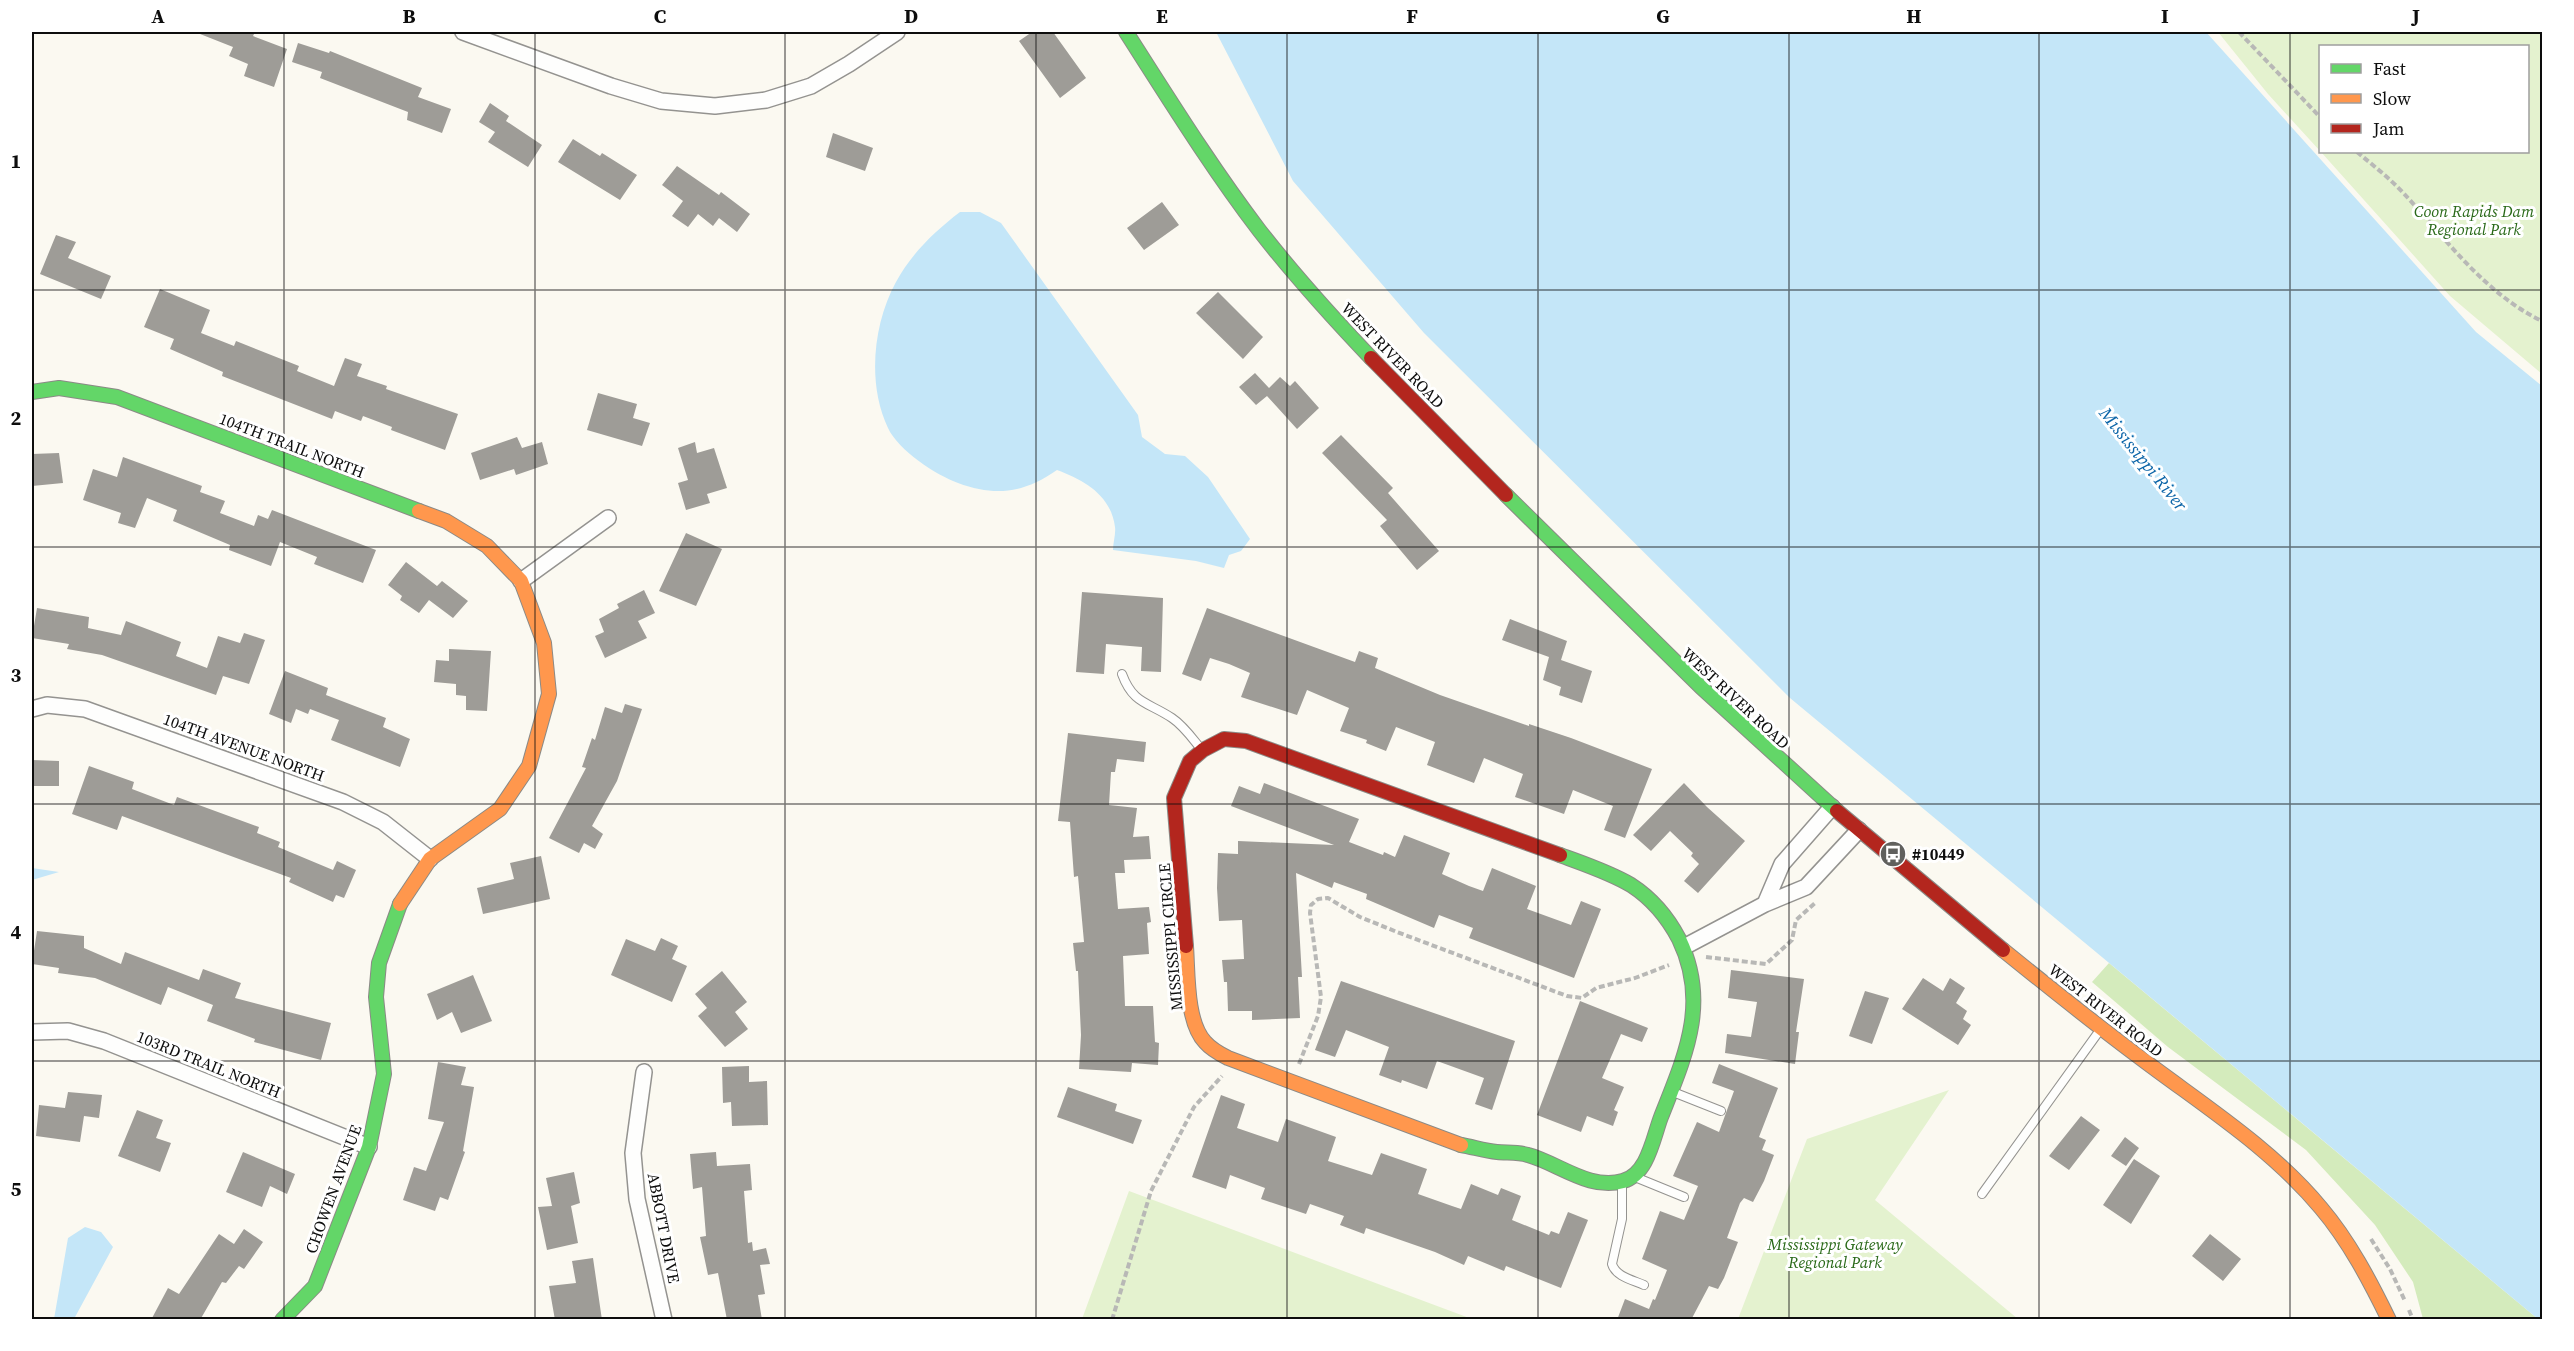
<svg xmlns="http://www.w3.org/2000/svg" width="2574" height="1351" font-family="'Source Serif 4',serif">
	<rect width="100%" height="100%" fill="#fbf9f1"/>
	<path fill="#e4f2cf" d="M2218,32H2542V374L2450,296L2321,152H2528V46H2320V151L2268,94Z
		M1949,1090L1875,1200L2018,1319H1738L1807,1139Z
		M1129,1191L1472,1319H1082Z"/>
	<path fill="#d4ebbc" d="M2109,963L2538,1319H2423L2413,1282L2375,1225L2306,1150L2168,1047L2092,982Z"/>
	<path fill="#c4e6f8" d="M1216,32H2206L2476,332L2542,386V1319H2538L1790,698L1424,333L1293,181Z
		M960,212H980L1001,223L1138,415L1142,437L1165,454L1185,456L1208,477L1250,539L1241,551L1229,555L1224,568L1196,561L1113,550C1113,543 1116,534 1115,527C1111,495 1084,480 1057,470C1024,493 996,497 958,483C936,475 898,450 888,428C867,384 873,324 896,282C911,254 935,231 960,212Z
		M32,868L59,872L32,880Z
		M85,1227L101,1232L113,1247L74,1319H54L68,1238Z"/>
	<path fill="#9e9c97" d="M195,32H255L253,36L287,49L274,87L244,76L248,64L229,56L233,47Z
		M1032,32H1053L1086,78L1060,98L1019,41Z
		M298,43L329,53L330,51L422,88L418,97L451,109L442,133L407,120L408,112L320,78L322,72L292,62Z
		M490,103L509,116L506,121L542,145L528,167L488,142L495,132L479,122Z
		M833,133L873,148L865,171L826,157Z
		M573,139L600,156L602,153L637,175L620,200L558,162Z
		M677,166L719,195L721,192L750,214L737,232L719,218L713,226L698,214L688,227L672,216L683,201L662,185Z
		M1162,202L1179,225L1144,250L1127,228Z
		M56,235L76,242L68,258L111,276L101,299L40,274Z
		M160,289L210,310L201,333L234,346L236,341L299,366L297,371L334,386L345,358L362,364L357,376L387,386L386,389L458,414L445,450L391,430L392,427L363,416L361,421L335,411L332,419L222,376L223,372L170,349L174,339L144,327Z
		M1218,292L1263,337L1243,359L1196,313Z
		M1255,373L1269,388L1280,377L1290,386L1295,381L1319,408L1297,429L1267,396L1256,405L1239,387Z
		M598,393L637,404L633,418L650,423L642,446L587,430Z
		M1341,435L1393,488L1388,493L1439,551L1417,570L1380,526L1387,520L1322,453Z
		M517,437L522,448L542,442L548,464L516,475L514,469L480,480L471,453Z
		M695,442L697,453L714,448L727,488L707,494L710,503L686,510L678,483L688,480L678,448Z
		M59,453L63,483L32,486V454Z
		M123,457L202,486L200,492L225,501L220,513L254,526L258,515L268,519L272,510L376,550L363,583L314,564L317,557L280,542L271,566L229,550L230,545L173,521L177,510L147,498L135,528L118,523L121,513L83,500L93,469L117,477Z
		M686,533L722,549L696,606L659,591Z
		M406,562L437,586L442,581L468,601L453,618L429,600L419,613L400,600L402,596L388,585Z
		M644,590L655,613L638,621L647,638L605,658L595,636L604,632L599,619L619,608L617,604Z
		M1082,592L1163,598L1161,672L1141,671L1142,647L1106,644L1104,674L1076,672Z
		M37,608L89,617L88,628L121,635L126,621L181,642L176,656L207,668L218,636L240,643L244,633L265,640L249,684L223,676L216,695L102,655L67,649L69,644L32,638Z
		M1207,608L1355,662L1359,651L1378,658L1375,668L1440,695L1529,726V724L1571,738L1652,769L1625,838L1604,830L1613,806L1573,790L1564,814L1515,797L1523,774L1484,758L1474,783L1427,765L1435,742L1396,727L1386,751L1366,743L1367,740L1340,731L1349,708L1307,690L1297,715L1241,697L1250,673L1229,664L1210,658L1201,681L1182,674Z
		M1510,619L1567,641L1561,660L1592,671L1582,703L1559,695L1561,687L1543,680L1549,657L1502,640Z
		M449,649L491,651L487,711L466,710V696L456,695V684L434,682L436,660L449,661Z
		M285,671L328,688L326,695L386,718L383,727L410,739L400,767L331,740L339,720L310,709L308,714L296,709L291,723L269,714Z
		M625,704L642,709L617,781L592,826L603,834L595,849L584,843L579,853L549,838L586,768L582,767L592,738L595,740L605,707L622,713Z
		M1068,733L1146,742L1144,762L1117,759L1115,772H1111L1109,805L1137,808L1133,837L1149,836L1151,859L1124,860L1125,873H1115L1118,909L1149,907L1151,922L1147,923L1149,954L1123,956L1125,1006H1153L1155,1042L1159,1043L1158,1065L1132,1063L1131,1072L1079,1069L1081,1035L1078,971H1076L1073,943L1084,942L1078,876L1074,877L1070,822L1058,821Z
		M32,760L59,761V786H32Z
		M89,766L134,782L132,789L174,805L177,797L259,827L257,833L280,842L278,847L333,870L337,861L356,870L344,898L336,895L333,902L289,882L291,878L122,816L117,830L72,814Z
		M1264,783L1359,819L1349,842L1383,855L1384,852L1395,857L1404,835L1450,853L1442,874L1469,886L1483,891L1492,868L1536,886L1527,909L1571,925L1581,901L1601,909L1574,978L1469,938L1473,928L1439,915L1434,928L1366,899L1367,894L1334,882L1332,888L1296,873L1302,977H1298L1300,1018L1252,1020V1011H1228L1227,982H1224L1222,960L1244,959L1242,920L1219,921L1217,888L1218,853L1238,854V841L1334,845L1231,806L1239,786L1260,794Z
		M1684,783L1707,807L1745,841L1698,893L1684,881L1699,864L1691,856L1693,853L1670,831L1651,851L1633,835Z
		M541,856L550,899L483,914L477,888L514,879L510,863Z
		M37,931L84,936V948L121,964L125,952L199,980L203,969L241,983L235,998L331,1023L321,1060L254,1042L255,1039L207,1021L213,1005L168,987L161,1005L95,978L58,973L59,968L32,964Z
		M661,938L678,946L672,959L687,966L672,1002L611,975L626,939L655,951Z
		M1731,970L1804,979L1796,1032H1799L1795,1064L1725,1053L1727,1034L1751,1037L1757,1002L1728,998Z
		M722,971L747,1002L735,1012L748,1029L725,1047L698,1016L707,1008L695,994Z
		M473,975L492,1021L461,1033L452,1012L437,1020L427,994Z
		M1923,978L1943,991L1950,978L1965,988L1956,1003L1967,1011L1963,1019L1971,1025L1958,1045L1902,1009Z
		M1341,981L1515,1041L1492,1110L1475,1104L1484,1078L1437,1061L1427,1089L1402,1080L1401,1083L1379,1075L1389,1047L1346,1030L1335,1057L1315,1050Z
		M1865,991L1889,998L1872,1044L1849,1036Z
		M1580,1001L1648,1028L1642,1042L1621,1034L1602,1078L1624,1087L1614,1110L1618,1112L1613,1126L1587,1116L1581,1132L1537,1115Z
		M438,1062L466,1067L461,1085L474,1087L463,1151L465,1152L448,1200L440,1197L435,1211L403,1200L414,1167L426,1171L444,1122L428,1119Z
		M1719,1064L1778,1088L1759,1137L1766,1140L1762,1150L1774,1155L1764,1181L1753,1202L1744,1198L1740,1203L1727,1238L1738,1242L1724,1278L1718,1289L1709,1286L1691,1320H1617L1625,1299L1649,1309L1653,1299L1655,1300L1667,1270L1642,1259L1660,1211L1684,1220L1698,1186L1673,1176L1697,1122L1719,1132L1734,1091L1712,1083Z
		M749,1066V1082L767,1081L768,1125L732,1126L731,1102L723,1103L722,1067Z
		M1068,1087L1117,1104L1115,1111L1142,1120L1133,1144L1057,1117Z
		M68,1092L102,1095L99,1118L84,1116L80,1142L36,1136L39,1105L65,1108Z
		M1221,1095L1245,1104L1237,1128L1278,1142L1286,1119L1336,1137L1328,1161L1372,1175L1381,1153L1427,1169L1418,1194L1452,1206L1461,1209L1471,1184L1498,1195L1501,1188L1521,1196L1512,1220L1549,1235L1551,1231L1559,1234L1568,1212L1588,1220L1561,1288L1506,1266L1504,1271L1468,1256L1464,1265L1435,1252L1366,1228L1364,1234L1340,1225L1344,1216L1310,1204L1306,1214L1261,1199L1265,1188L1230,1175L1226,1189L1192,1177Z
		M137,1110L163,1120L156,1138L171,1143L160,1172L118,1156Z
		M2081,1116L2100,1130L2069,1170L2049,1156Z
		M2125,1137L2139,1148L2126,1166L2111,1156Z
		M243,1152L295,1174L287,1194L270,1186L262,1207L226,1192Z
		M716,1152L717,1166L750,1164L752,1190L744,1191L748,1243L752,1242L753,1251L766,1248L770,1264L760,1265L765,1294L758,1295L762,1320H727L718,1273L708,1275L700,1237L706,1236L702,1187L693,1189L690,1154Z
		M2134,1159L2160,1176L2131,1224L2103,1205Z
		M574,1172L580,1203L571,1206L578,1243L547,1250L538,1207L552,1206L546,1178Z
		M244,1229L263,1242L244,1269L239,1266L226,1283L222,1282L200,1320H151L168,1288L179,1294L219,1234L234,1244Z
		M2210,1234L2241,1259L2223,1281L2192,1256Z
		M593,1258L602,1320H555L549,1286L576,1283L572,1261Z"/>
	<g fill="none" stroke-linecap="round" stroke-linejoin="round">
		<defs>
			<path id="lane" d="M1122,674C1133,704 1148,702 1172,718C1184,726 1192,738 1201,749
				M1673,1092L1721,1111
				M1635,1177L1684,1197
				M1622,1183V1219L1612,1264C1616,1277 1633,1280 1644,1285
				M1982,1194L2100,1030"/>
			<path id="street" d="M463,32L611,86L661,101L715,106L766,100L811,86L849,64L897,32
				M521,581L608,518
				M32,709L47,705L85,709L343,802L383,822L430,859
				M1765,904L1782,864L1832,807
				M1684,947L1765,904L1806,887L1859,830
				M32,1032L68,1031L104,1041L369,1147
				M644,1072L633,1153L637,1199L664,1320"/>
			<path id="fast" d="M1126,32C1169,99 1211,167 1259,230C1294,275 1332,317 1371,358
				M32,392L59,388L117,397L419,511
				M1506,495L1701,687L1837,811
				M1461,1145C1473,1147 1485,1151 1497,1152C1507,1153 1518,1152 1528,1155C1558,1163 1590,1191 1623,1181C1648,1174 1653,1138 1661,1117C1685,1056 1710,1003 1679,939C1668,918 1651,898 1631,885C1609,872 1584,864 1560,855
				M282,1320L315,1286L369,1147L384,1074L376,997L379,963L400,904"/>
			<path id="slow" d="M400,904L430,859L500,809L529,766L549,694L544,643L521,581L487,546L446,521L419,511
				M1186,946C1188,973 1186,1022 1205,1042C1211,1049 1220,1054 1228,1058L1461,1145
				M2003,950C2050,988 2097,1026 2146,1062C2206,1107 2272,1149 2321,1208C2349,1241 2370,1281 2389,1320"/>
			<path id="jam" d="M1371,358L1506,495
				M1224,739L1246,741L1560,855
				M1837,811L2003,950
				M1186,946L1174,798L1190,761L1203,750L1224,739"/>
		</defs>
		<use href="#lane" stroke="#949390" stroke-width="10"/>
		<use href="#street" stroke="#949390" stroke-width="18"/>
		<use href="#fast" stroke="#8b8a86" stroke-width="16"/>
		<use href="#slow" stroke="#8b8a86" stroke-width="16"/>
		<use href="#jam" stroke="#8b8a86" stroke-width="16"/>
		<path stroke="#b8b8b6" stroke-width="4" stroke-dasharray="6 3" stroke-linecap="butt" d="M2239,32L2320,117
			M2357,152C2374,166 2393,181 2408,198C2449,243 2486,294 2542,321
			M1706,957L1766,964L1792,940L1796,920L1815,903
			M1299,1064L1318,1016L1321,997L1310,913L1311,905L1318,899L1328,898L1360,917L1397,932L1567,996L1582,998L1596,988L1635,978L1669,965
			M2371,1239L2390,1269L2405,1301
			M2409,1310L2413,1320
			M1112,1320L1151,1191L1194,1107L1222,1076"/>
		<use href="#lane" stroke="#fefefd" stroke-width="8"/>
		<use href="#street" stroke="#fefefd" stroke-width="15"/>
		<use href="#fast" stroke="#63d668" stroke-width="14"/>
		<use href="#slow" stroke="#ff974d" stroke-width="14"/>
		<use href="#jam" stroke="#b3261e" stroke-width="14"/>
	</g>
	<path fill="none" stroke="#0d0d0d" stroke-width="1.5" stroke-opacity="0.55" d="M284,32V1320M535,32V1320M785,32V1320M1036,32V1320M1287,32V1320M1538,32V1320M1789,32V1320M2039,32V1320M2290,32V1320M32,290H2542M32,547H2542M32,804H2542M32,1061H2542"/>
	<defs>
		<symbol id="bus-disc" viewBox="-11 -11 22 22"><circle r="9.5" fill="#60605d" stroke="#fff"/><path d="M-5-6H5V4H4V6H2V4H-2V6H-4V4H-5ZM-3.5-4V0h7V-4ZM-3.5 1.2v1.5H-2V1.2ZM2 1.2v1.5H3.5V1.2Z" fill="#fff"/></symbol>
	</defs>
	<g fill-rule="evenodd">
		<use href="#bus-disc" x="1878" y="839" width="30" height="30"/>
	</g>
	<g text-anchor="middle" stroke-width="6" stroke-linejoin="round" paint-order="stroke">
		<g font-size="16" font-style="italic" fill="#296918" stroke="#fff">
			<text x="2474" y="217">Coon Rapids Dam<tspan x="2474" dy="18">Regional Park</tspan></text>
			<text x="1835" y="1250">Mississippi Gateway<tspan x="1835" dy="18">Regional Park</tspan></text>
		</g>
		<g font-size="16" fill="#0d0d0d" stroke="#fff">
			<text transform="translate(1393 355) rotate(46)" y="6">WEST RIVER ROAD</text>
			<text transform="translate(292 445) rotate(21)" y="6">104TH TRAIL NORTH</text>
			<text transform="translate(1736 698) rotate(43)" y="6">WEST RIVER ROAD</text>
			<text transform="translate(244 747) rotate(20)" y="6">104TH AVENUE NORTH</text>
			<text transform="translate(1170 937) rotate(-95)" y="6">MISSISSIPPI CIRCLE</text>
			<text transform="translate(2106 1010) rotate(38)" y="6">WEST RIVER ROAD</text>
			<text transform="translate(209 1064) rotate(22)" y="6">103RD TRAIL NORTH</text>
			<text transform="translate(333 1189) rotate(-70)" y="6">CHOWEN AVENUE</text>
			<text transform="translate(664 1228) rotate(79)" y="6">ABBOTT DRIVE</text>
		</g>
		<g font-size="16" font-weight="bold" fill="#0d0d0d" stroke="#fff" text-anchor="start">
			<text x="1912" y="860">#10449</text>
		</g>
		<g font-size="18" font-style="italic" fill="#0c65a8" stroke="#fff">
			<text transform="translate(2143 459) rotate(51)" y="6">Mississippi River</text>
		</g>
	</g>
	<rect width="2574" height="1351" fill="none" stroke="#ffffff" stroke-width="66"/>
	<rect x="2319" y="45" width="210" height="108" fill="#ffffff" stroke="#9e9e9e" stroke-width="1.5"/>
	<rect x="2331" y="64" width="30" height="9" fill="#63d668" stroke="#9e9e9e" stroke-width="1.5"/>
	<text x="2373" y="75" font-size="18" fill="#0d0d0d">Fast</text>
	<rect x="2331" y="94" width="30" height="9" fill="#ff974d" stroke="#9e9e9e" stroke-width="1.5"/>
	<text x="2373" y="105" font-size="18" fill="#0d0d0d">Slow</text>
	<rect x="2331" y="124" width="30" height="9" fill="#b3261e" stroke="#9e9e9e" stroke-width="1.5"/>
	<text x="2373" y="135" font-size="18" fill="#0d0d0d">Jam</text>
	<rect x="33" y="33" width="2508" height="1285" fill="none" stroke="#0d0d0d" stroke-width="2"/>
	<g font-size="20" text-anchor="middle" font-weight="bold" fill="#0d0d0d">
		<text x="158" y="23">A</text>
		<text x="409" y="23">B</text>
		<text x="660" y="23">C</text>
		<text x="911" y="23">D</text>
		<text x="1162" y="23">E</text>
		<text x="1412" y="23">F</text>
		<text x="1663" y="23">G</text>
		<text x="1914" y="23">H</text>
		<text x="2165" y="23">I</text>
		<text x="2416" y="23">J</text>
		<text x="16" y="168">1</text>
		<text x="16" y="425">2</text>
		<text x="16" y="682">3</text>
		<text x="16" y="939">4</text>
		<text x="16" y="1196">5</text>
	</g>
</svg>
